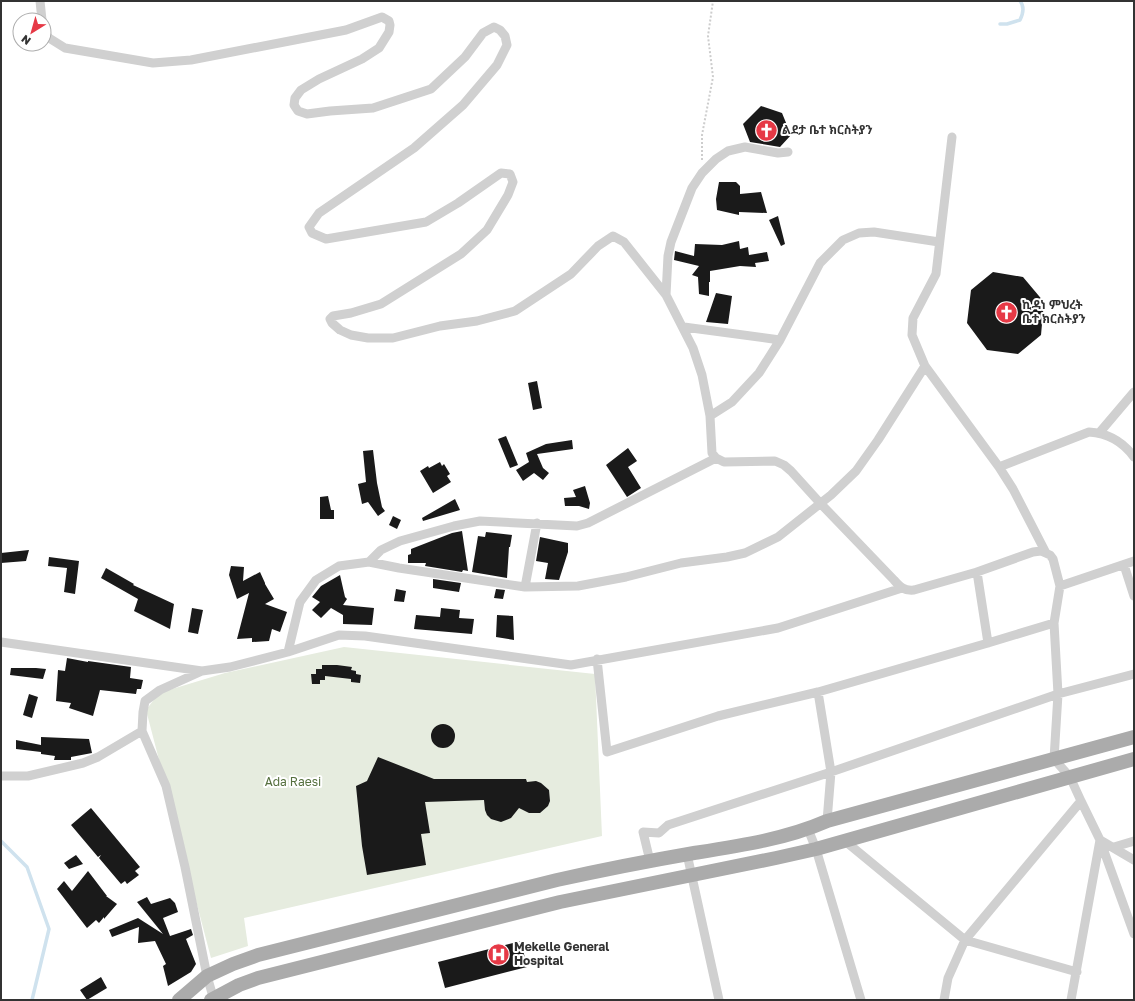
<svg xmlns="http://www.w3.org/2000/svg" width="1135" height="1001" font-family="'Golos Text','Noto Sans Ethiopic',sans-serif">
	<rect width="100%" height="100%" fill="#fff"/>
	<path fill="#e6ecdf" d="M344,647L595,674L602,836L244,918L248,946L211,958L146,710L159,693L225,673Z"/>
	<g fill="none" stroke-linecap="round" stroke-linejoin="round">
		<path stroke="#cfe2ee" stroke-width="3.5" d="M1000,24H1007L1020,20C1023,14 1025,7 1020,1
			M1,841L27,867L49,929L32,1000"/>
	</g>
	<path fill="#1a1a1a" d="M761,106L782,113L791,135L780,147L750,142L743,124Z
		M719,182H736L740,186V194L761,192L767,213L739,212V215L717,210L716,199Z
		M778,216L785,244L781,246L769,220Z
		M739,241L740,249L748,247L749,255L767,252L769,261L755,263L756,267L740,266L710,271V282H709V296L699,294L698,277L692,275L699,266L674,260L675,251L694,256L695,244L722,245Z
		M993,272L1023,277L1044,302L1041,335L1018,354L987,350L967,323L971,290Z
		M716,293L732,296L728,324L706,322Z
		M537,381L542,408L533,410L528,383Z
		M506,436L518,465L510,468L498,439Z
		M572,440L573,449L537,454L543,468L549,473L543,480L534,473L523,481L516,470L529,462L526,453L546,444Z
		M628,448L637,461L628,467L641,488L627,497L606,465Z
		M373,450L377,483L382,507L385,511L378,516L368,502L362,504L358,484L366,482L363,451Z
		M440,462L442,466L444,464L450,474L447,476L451,482L433,493L420,471L428,466L429,468Z
		M585,486L590,503L589,509L579,506H565L564,498L576,497L573,490Z
		M328,496L331,510H334V519H320V497Z
		M455,499L460,510L423,521L422,518Z
		M393,516L401,520L397,529L389,525Z
		M462,531L468,571L463,570L462,572L425,566L426,563H408V555L411,554V549L452,533Z
		M486,532L512,535L510,547H509L507,578L472,572L478,536L485,537Z
		M540,537L568,543V552L559,580L545,579L548,563L536,561Z
		M29,550L26,561L1,563V553Z
		M49,557L79,561L75,594L64,592L67,568L48,566Z
		M231,566L244,567L243,581L260,572L265,583V584L274,599L265,604L287,612L280,632L272,629L269,641L252,642V638L237,639L249,593L237,599L229,575Z
		M106,568L134,584L133,585L174,604L170,629L134,611L138,599L101,578Z
		M340,575L345,597L347,599L343,605L374,608L372,625L343,624V615L331,608L321,618L312,610L320,602L312,597L321,586Z
		M433,579L461,583L459,592L433,588Z
		M396,589L406,591L404,602L394,601Z
		M496,589L505,590L503,599L494,598Z
		M192,608L203,610L198,634L188,632Z
		M441,608L460,610L459,618L474,619L472,634L414,629L416,615L440,617Z
		M497,615L513,616L514,640L496,637Z
		M67,658L88,662V661L131,667L130,678L143,680L141,689H137L136,694L100,690L93,716L69,708L71,703L56,701L58,670L65,671Z
		M322,665H337L352,667L351,670L356,671V674L361,675L360,683L351,682V679L325,676V680H320V684H312L311,674H316V669H322Z
		M11,668H36L46,669L43,679L10,675Z
		M29,694L38,697L32,718L23,715Z
		M431 736a12 12 0 1 1 24 0a12 12 0 1 1-24 0Z
		M41,737L89,739L92,753L71,757V760H54L55,756L41,754V752L16,749V740L41,745Z
		M378,757L434,779H526L527,782L536,781L541,783L549,790L550,801L548,806L540,813H529L519,808L511,818L501,822L491,819L487,815L485,810L484,800L425,802L430,833L421,834L426,865L367,875L362,846L356,786L367,781Z
		M91,808L140,867L135,871L139,875L127,884L125,881L121,884L99,858L101,855L98,857L71,825Z
		M76,855L83,864L69,869L64,863Z
		M88,871L107,896H106L117,904L104,919V917L99,923L96,920L87,928L57,889L64,881L72,891Z
		M147,897L151,904L170,898L175,903L178,912L163,918L170,936L191,929L193,935L186,939L196,964L191,972L168,986L163,966L166,964L155,941L138,943L139,927L112,937L109,930L138,918L163,934L137,902Z
		M521,941L527,967L445,988L438,962Z
		M101,977L107,988L87,1000L80,990Z"/>
	<g fill="none" stroke-linecap="round" stroke-linejoin="round">
		<path stroke="#cdcdcd" stroke-width="2" stroke-dasharray="2 2" stroke-linecap="butt" d="M702,160V135L713,77L708,36L713,1"/>
		<path stroke="#d0d0d0" stroke-width="9" d="M40,1L42,20
			M44,32L49,38L65,48L153,63L191,60L346,30L382,17L389,21L390,25L389,32L379,48L362,59L319,79L301,90L295,98L294,105L298,111L307,114L330,111L373,108L431,89L465,57L483,33L494,27L500,30L505,36L507,45L497,65L463,105L414,148L319,213L309,227L312,233L326,239L426,222L458,203L501,173L510,174L513,182L508,195L487,230L461,254L381,304L351,313L333,316L330,319L332,323L340,330L351,335L368,338H393L440,326L477,321L515,311L571,274L598,246L613,236L624,242L666,295L693,348L702,375L710,416L712,453L716,458L724,462L775,461L784,465L791,471L820,503L894,580C900,587 904,591 914,590L977,572L1033,552L1041,551L1050,555L1053,559L1060,586L1054,623L1058,694L1054,759L1070,777L1081,801L1100,840L1134,934
			M952,137L936,274L913,318L912,335L925,366L999,467L1013,489L1046,553
			M666,295L668,256L671,242L692,188L702,173L716,159L728,151L745,147L778,153L788,152
			M684,327L780,340
			M710,416L732,402L759,373L780,340L820,263L843,240L859,233L874,232L939,242
			M1100,432L1134,392
			M999,467L1089,432C1107,433 1123,442 1134,457
			M369,562L381,550L400,541L454,526L480,521L577,526L588,523L716,458
			M1124,565L1134,596
			M977,572L988,643
			M1060,586L1134,561
			M525,587L537,523
			M1,642L202,671L230,667L288,652L339,635L365,636L571,665L778,628L902,588
			M288,652L300,602L316,580L339,566L369,562L399,568L525,587L578,586L626,577L681,563L727,557L745,553L778,537L831,495L856,471L878,440L925,366
			M597,659L607,752L718,716L818,692L988,643L1054,623
			M202,671L160,690L145,701L143,712L142,731L166,786L185,867L207,976L214,1000
			M818,692L831,772L827,821
			M1,776H28L83,763L98,757L142,731
			M808,829L816,849L861,1000
			M845,841L965,940L1077,972
			M1114,847L1134,841
			M687,854L719,1000
			M650,861L643,832L659,833L668,825L831,772L1058,694L1134,674
			M944,1000L948,978L965,940L1081,801
			M1071,1000L1100,840L1134,860"/>
		<path stroke="#ababab" stroke-width="14" d="M179,1000L207,976L233,964L258,955L557,880C602,870 648,861 694,853C739,846 786,839 827,821L1134,737
			M211,1000L239,985L258,978L560,902L776,858L816,849L1134,759"/>
	</g>
	<defs>
		<symbol id="church-disc" viewBox="-11 -11 22 22"><circle r="9.5" fill="#e63946" stroke="#fff"/><path d="M-1.2-6h2.4v3.5h3.3v2.4h-3.3V6h-2.4V-.1h-3.3v-2.4h3.3Z" fill="#fff"/></symbol>
		<symbol id="hospital-disc" viewBox="-11 -11 22 22"><circle r="9.5" fill="#e63946" stroke="#fff"/><path d="M-5-5h3v3.5h4V-5h3V5h-3V1.5h-4V5h-3Z" fill="#fff"/></symbol>
	</defs>
	<g fill-rule="evenodd">
		<use href="#church-disc" x="754" y="118" width="25" height="25"/>
		<use href="#church-disc" x="994" y="300" width="25" height="25"/>
		<use href="#hospital-disc" x="486" y="942" width="25" height="25"/>
	</g>
	<g text-anchor="middle" stroke-width="4" stroke-linejoin="round" paint-order="stroke">
		<g font-size="12" font-weight="bold" fill="#333" stroke="#fff" text-anchor="start">
			<text x="782" y="134">ልደታ ቤተ ክርስትያን</text>
			<text x="1022" y="309">ኪዳነ ምህረት<tspan x="1022" dy="14">ቤተ ክርስትያን</tspan></text>
			<text x="514" y="951">Mekelle General<tspan x="514" dy="14">Hospital</tspan></text>
		</g>
		<g font-size="12" fill="#56703f" stroke="#fff">
			<text x="293" y="786">Ada Raesi</text>
		</g>
	</g>
	<rect width="1135" height="1001" fill="none" stroke="#333333" stroke-width="4"/>
	<g transform="translate(32 32) rotate(217)"><circle r="19" fill="#ffffff" stroke="#adadad"/>
	<path d="M0-3L7 15L0 10L-7 15Z" fill="#e63946"/>
	<text y="-6" font-size="11" font-weight="bold" text-anchor="middle" fill="#333333">N</text>
	</g>
</svg>
